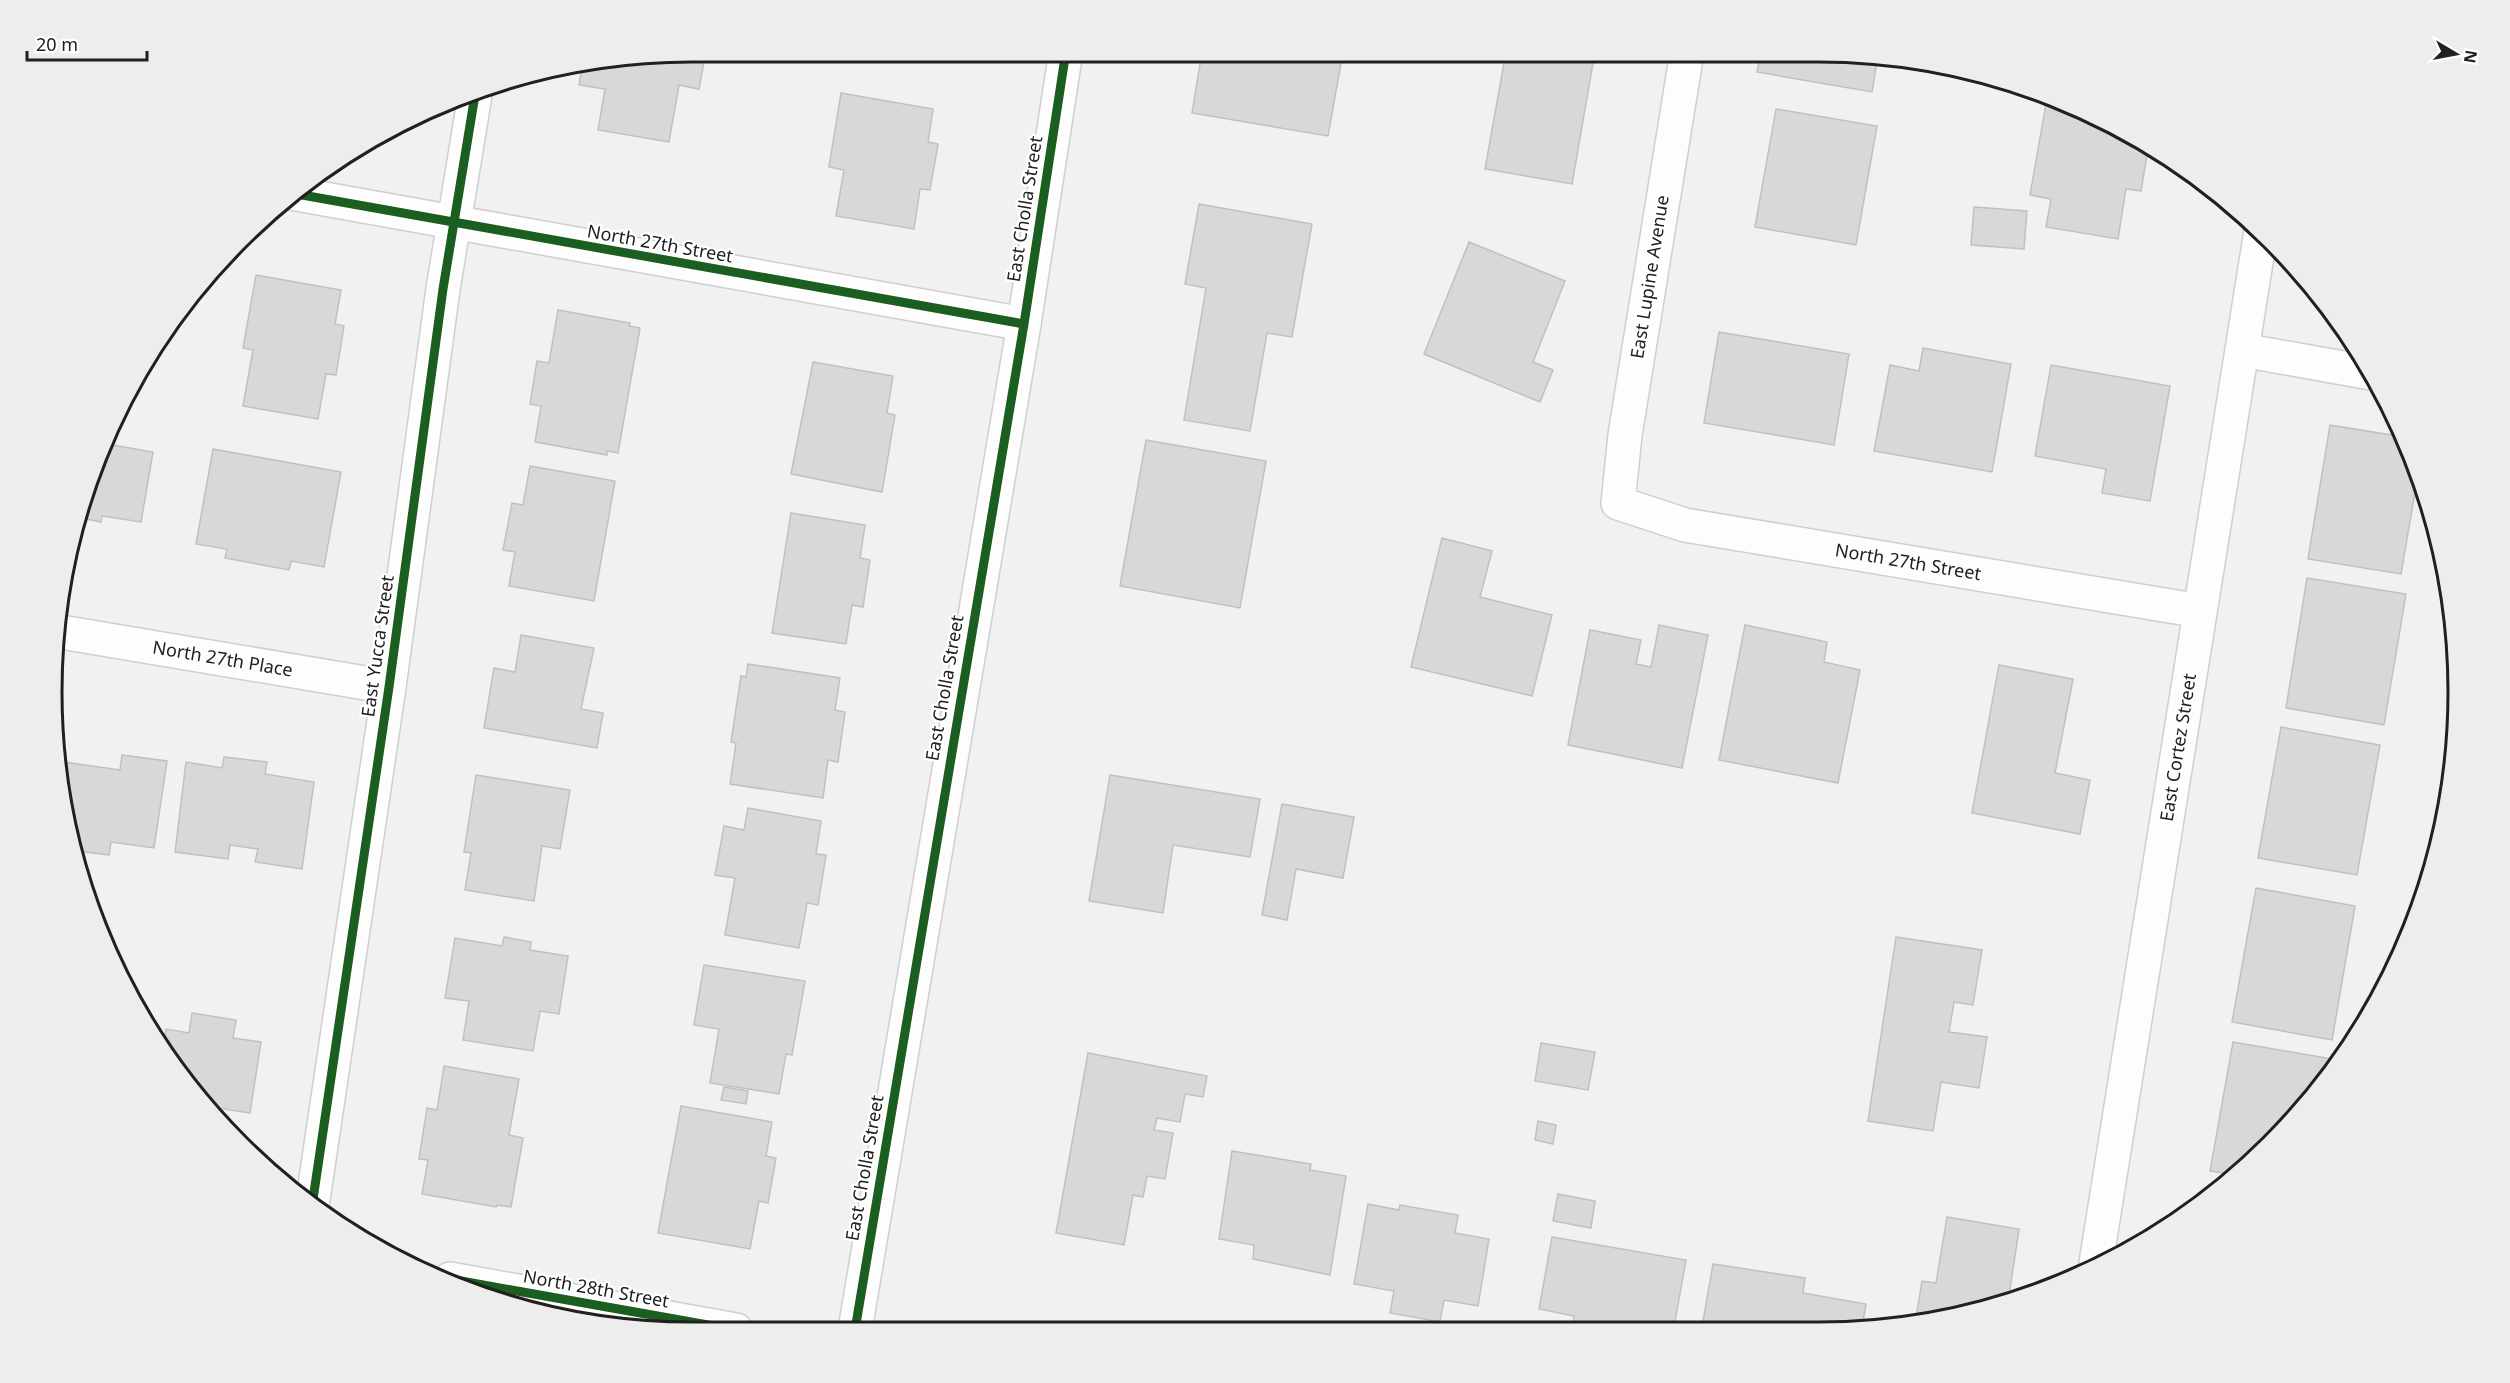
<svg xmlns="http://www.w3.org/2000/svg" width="2510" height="1383" font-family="'Noto Sans',sans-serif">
	<rect width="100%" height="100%" fill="#f1f1f1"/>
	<path fill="#d8d8d8" stroke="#c0c0c0" stroke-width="1.5" d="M692,51H706L699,89L679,85L669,142L598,130L605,89L579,85L583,62Z
		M1202,52H1343L1328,136L1192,113Z
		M1506,52H1595L1572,184L1485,169Z
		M1761,52H1860L1878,55L1872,92L1757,72Z
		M841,93L933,109L928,142L938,144L930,190L920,189L914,229L836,216L844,170L829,167Z
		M2049,100L2133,135V139L2149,144L2141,191L2126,189L2118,239L2046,227L2051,199L2030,195L2046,104L2048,105Z
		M1776,109L1877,126L1856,245L1755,227Z
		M1199,204L1312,224L1292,337L1267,333L1250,431L1184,420L1206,288L1185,284Z
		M1974,207L2027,211L2024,249L1971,245Z
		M1469,242L1565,281L1533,362L1553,370L1540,402L1424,354Z
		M256,275L341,290L335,324L344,326L336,375L326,374L318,419L243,406L253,350L243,348Z
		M558,310L630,323L629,326L640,328L618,453L607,451V455L535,442L541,406L530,404L537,361L549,363Z
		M1719,332L1849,354L1834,445L1704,423Z
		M1923,348L2011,364L1992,472L1874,451L1890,365L1919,371Z
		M813,362L893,376L887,413L895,415L882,492L791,474Z
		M2051,365L2170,386L2150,501L2102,493L2106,469L2035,456Z
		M2330,425L2404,437L2418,475L2401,574L2308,559Z
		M1146,440L1266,461L1240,608L1120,586Z
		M101,443L153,452L141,522L102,516L101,522L76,517Z
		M213,449L341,472L324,567L291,561L289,570L225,558L227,549L196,544Z
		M530,466L615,481L594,601L509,586L515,552L503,550L512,503L523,505Z
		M791,513L865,525L860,558L870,560L863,607L852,605L846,644L772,633Z
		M1442,538L1492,551L1480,597L1552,615L1532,696L1411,667Z
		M2307,578L2406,594L2384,725L2286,708Z
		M1659,625L1708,635L1682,768L1568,745L1590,630L1641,640L1636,664L1651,667Z
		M1745,625L1827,642L1824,662L1860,670L1838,783L1719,760Z
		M521,635L594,648L581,709L603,713L597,748L484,728L494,668L515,672Z
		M748,664L840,678L835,710L845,712L838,762L828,760L823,798L730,784L736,743L731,742L741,676L746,677Z
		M1999,665L2073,679L2055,773L2090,780L2080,834L1972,813Z
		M2281,727L2380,745L2357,875L2258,858Z
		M122,755L167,761L154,848L111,842L109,855L76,851L78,837L69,836L57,761L120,770Z
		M224,757L267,762L265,774L314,782L302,869L255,862L258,849L230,845L228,859L175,852L186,762L222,768Z
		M476,775L570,790L560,849L542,846L534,901L465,890L471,853L464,852Z
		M1110,775L1260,799L1250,857L1173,845L1163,913L1089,901Z
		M1282,804L1354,817L1343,878L1296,869L1287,920L1262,915Z
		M748,808L821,821L816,854L826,855L818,905L807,903L799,948L725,935L735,878L715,875L724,826L744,830Z
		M2256,888L2355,906L2332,1040L2232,1022Z
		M504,937L531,942L530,950L568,956L559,1014L540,1011L533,1051L463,1040L469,1001L445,998L455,938L502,946Z
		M1896,937L1982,950L1973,1005L1954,1002L1949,1032L1987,1037L1979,1088L1941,1082L1933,1131L1868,1121Z
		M704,965L805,981L792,1055L786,1054L779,1094L710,1083L719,1029L694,1025Z
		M192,1013L236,1020L233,1038L261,1042L250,1113L211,1107L210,1114L163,1052L166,1029L189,1033Z
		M2233,1042L2338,1060L2300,1114L2231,1174L2210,1171Z
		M1541,1043L1595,1052L1588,1090L1535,1081Z
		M1088,1053L1207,1076L1203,1097L1185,1094L1180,1122L1157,1118L1154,1130L1173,1133L1165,1179L1147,1176L1143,1197L1133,1195L1124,1245L1056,1233Z
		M444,1066L519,1079L509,1135L523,1138L511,1207L497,1205L496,1207L422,1194L428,1160L419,1159L427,1108L437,1110Z
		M724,1087L748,1091L746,1104L721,1100Z
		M681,1106L772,1122L766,1156L776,1158L768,1203L759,1201L750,1249L658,1233Z
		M1538,1121L1556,1125L1553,1144L1535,1140Z
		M1232,1151L1311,1164L1310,1170L1346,1176L1330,1275L1253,1259L1254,1245L1219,1239Z
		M1558,1194L1595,1201L1591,1228L1553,1221Z
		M1368,1204L1399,1210L1400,1205L1458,1215L1455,1233L1489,1239L1478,1306L1444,1300L1440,1322L1390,1313L1394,1291L1354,1284Z
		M1947,1217L2019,1229L2008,1302L1915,1324L1922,1281L1936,1283Z
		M1552,1237L1686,1260L1674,1327L1600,1328L1573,1323L1574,1316L1539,1309Z
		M1713,1264L1805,1278L1803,1293L1866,1304L1862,1327H1702Z"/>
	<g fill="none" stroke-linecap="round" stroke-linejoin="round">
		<defs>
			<g id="minor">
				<path id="s1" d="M1687,52L1625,435L1618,503L1685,525L2200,611"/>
				<path d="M291,193L1024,324"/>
				<path d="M2242,350L2371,373"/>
				<path id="s2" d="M55,631L389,687"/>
				<path d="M312,1206L389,687L443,289L476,89"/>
				<path id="s3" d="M2096,1263L2261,231"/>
			</g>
			<path id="tertiary" d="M450,1279L736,1330
				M855,1330L1024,324L1066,51"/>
		</defs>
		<use href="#minor" stroke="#cfcfcf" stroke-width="36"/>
		<use href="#tertiary" stroke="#cfcfcf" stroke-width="36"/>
		<use href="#minor" stroke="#fdfdfd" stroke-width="33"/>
		<use href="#tertiary" stroke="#fdfdfd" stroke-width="33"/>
		<defs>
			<path id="cycleway" d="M291,193L1024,324
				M312,1206L389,687L443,289L476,89
				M450,1279L736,1330
				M855,1330L1024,324L1066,51"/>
		</defs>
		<use href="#cycleway" stroke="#fff" stroke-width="13"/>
		<use href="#cycleway" stroke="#1b5e20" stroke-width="9"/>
	</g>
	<g text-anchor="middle" stroke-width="4.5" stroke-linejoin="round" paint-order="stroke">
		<g font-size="18" fill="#202021" stroke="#fff">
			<text transform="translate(1025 209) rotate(-81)" y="6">East Cholla Street</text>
			<text transform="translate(660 244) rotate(10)" y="6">North 27th Street</text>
			<text transform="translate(1650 277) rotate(-81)" y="6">East Lupine Avenue</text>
			<text dy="6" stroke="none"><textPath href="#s1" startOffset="753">North 27th Street</textPath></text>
			<text transform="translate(378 646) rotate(-82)" y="6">East Yucca Street</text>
			<text dy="6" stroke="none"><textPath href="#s2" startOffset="170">North 27th Place</textPath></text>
			<text transform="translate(945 688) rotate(-80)" y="6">East Cholla Street</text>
			<text dy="6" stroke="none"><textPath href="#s3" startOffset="522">East Cortez Street</textPath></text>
			<text transform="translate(865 1168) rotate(-80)" y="6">East Cholla Street</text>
			<text transform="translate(596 1289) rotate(10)" y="6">North 28th Street</text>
		</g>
	</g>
	<path d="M0 0H2510V1383H0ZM692 62H1818A630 630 0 0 1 2448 692V692A630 630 0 0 1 1818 1322H692A630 630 0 0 1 62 692V692A630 630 0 0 1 692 62Z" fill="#ededed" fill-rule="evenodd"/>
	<path fill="none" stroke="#202021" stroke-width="3" d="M692 62H1818A630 630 0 0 1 2448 692V692A630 630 0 0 1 1818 1322H692A630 630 0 0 1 62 692V692A630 630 0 0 1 692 62Z"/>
	<g transform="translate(2456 54) rotate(100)" stroke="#ffffff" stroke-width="4.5" paint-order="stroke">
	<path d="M0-4.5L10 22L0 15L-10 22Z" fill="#202021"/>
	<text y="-9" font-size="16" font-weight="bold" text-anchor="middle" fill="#202021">N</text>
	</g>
	<path d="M27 51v9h120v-9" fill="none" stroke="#202021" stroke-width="3"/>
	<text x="36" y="51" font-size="18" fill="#202021" stroke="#ffffff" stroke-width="4.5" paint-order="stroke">20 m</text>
</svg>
